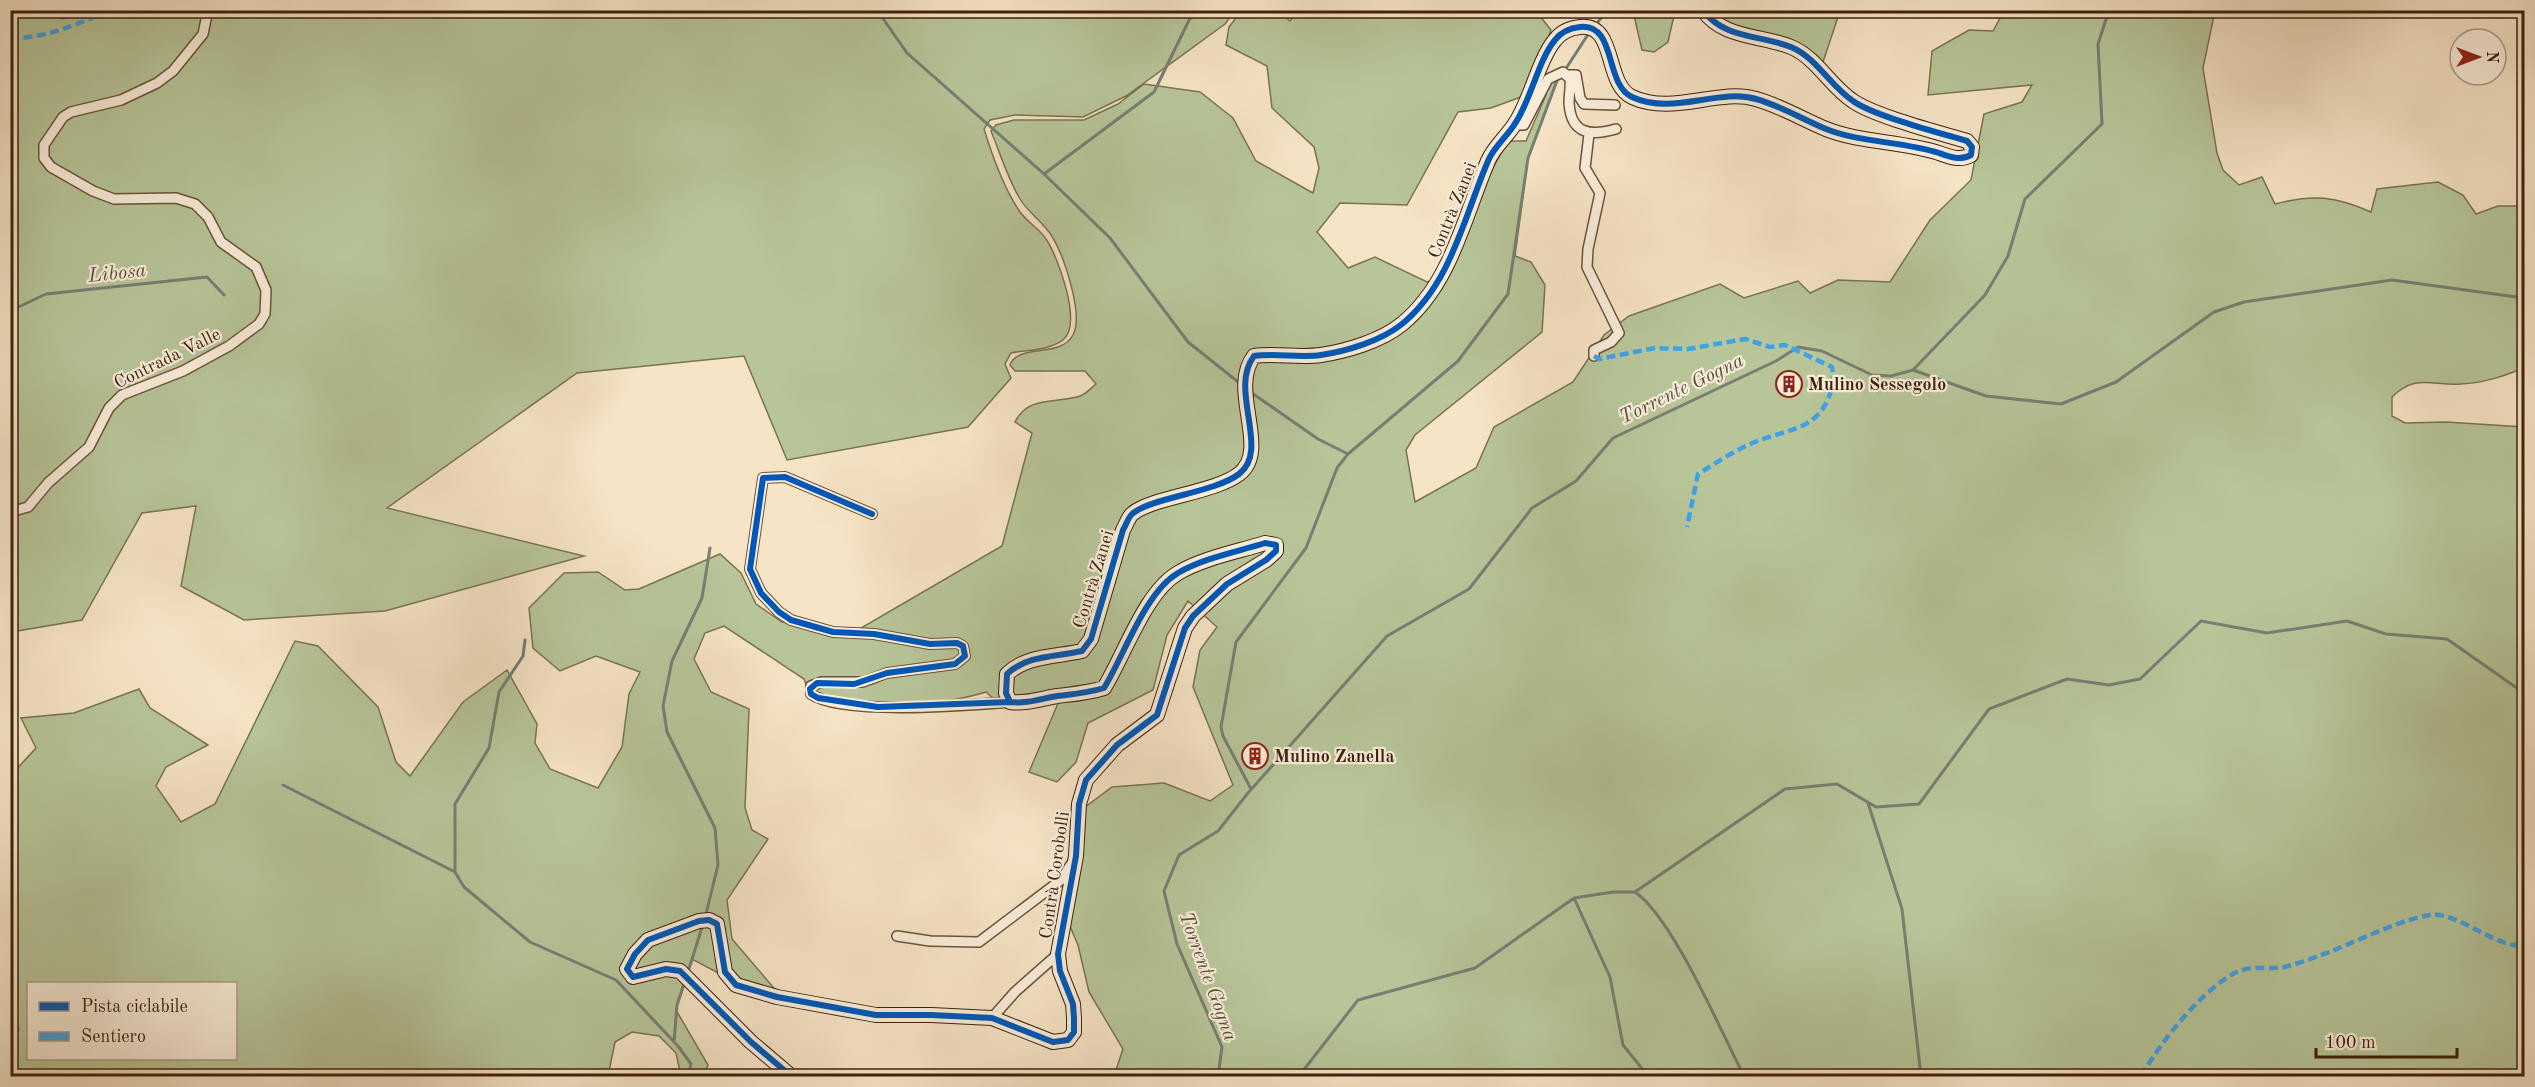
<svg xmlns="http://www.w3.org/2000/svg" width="2535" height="1087" font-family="'Old Standard TT',serif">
	<rect width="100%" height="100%" fill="#f6e4c6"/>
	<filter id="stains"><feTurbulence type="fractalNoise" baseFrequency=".00333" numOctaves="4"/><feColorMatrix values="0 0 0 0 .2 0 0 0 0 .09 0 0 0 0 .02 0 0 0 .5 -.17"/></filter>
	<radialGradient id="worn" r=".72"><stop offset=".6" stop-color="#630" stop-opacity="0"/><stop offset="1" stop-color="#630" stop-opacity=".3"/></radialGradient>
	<path fill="#b7c599" stroke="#7a7352" stroke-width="1.5" fill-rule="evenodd" d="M1299,10L1536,11L1551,30L1529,94L1491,108L1458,112L1407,205L1340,203L1317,232L1348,268L1375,257L1427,282L1449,275L1485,182L1508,141H1526L1546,95L1534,94L1541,79L1560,72L1528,158L1515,256L1531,262L1545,285L1542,332L1415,435L1406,450L1415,502L1476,468L1494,427L1573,382L1604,335L1629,316L1720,284L1744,298L1798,281L1810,293L1838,280L1890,282L1930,220L1971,180L1984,114L2022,102L2032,85L1928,95L1932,51L1969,30L1993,31L2004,11H2215L2203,68L2217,153L2223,170L2239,185L2262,177L2275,204C2313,194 2335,196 2371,212L2377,189L2438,182L2463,195L2476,214L2498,206H2524V368C2504,376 2484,383 2461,384C2432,386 2416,373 2392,397V416L2405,423L2446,422L2524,427V1076H1114L1123,1049L1089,992L1078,945L1069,924L1084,808L1112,787L1164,783L1210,801L1233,785L1193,687L1200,650L1217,627L1188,601L1167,635L1153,690L1088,723L1076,762L1057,782L1029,772L1064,689L996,701L986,692C929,710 869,703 811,696L804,679L724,626L705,633L694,659L711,692L749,709L745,808L752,830L768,839L727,900L732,939L779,994L741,985L692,959L676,1010L708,1065L704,1076H681L676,1053L659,1036L632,1032L615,1042L608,1076H11V1040L19,1029L11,1022V775L36,748L21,718L74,713L139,689L150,708L208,745L166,767L156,786L181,822L215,804L295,641L318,646L378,707L396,762L410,776L463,702L507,670L537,724L535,743L550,769L598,788L622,747L629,694L640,672L596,656L560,671L533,648L529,608L564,573L598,572L625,590L639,589L720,554L741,573L756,604L782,622L851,634L1002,546L1032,433L1015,422C1028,395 1056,404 1080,396C1086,394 1091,388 1096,384L1085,371H1015L1010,365C1018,343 1060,359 1073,335C1084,315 1064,257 1053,238C1045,223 1028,213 1020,199C1008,179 1000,153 991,131L996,125L1014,120H1084L1118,104L1144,84L1200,92L1233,118L1256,161L1313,193L1319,168L1314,147L1272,108L1267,66L1226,45L1229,27L1241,11H1278L1290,21ZM28,984H236V1058H28Z
		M11,11H1235L1225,24L1126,96L1083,117L1015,115L990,120L984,129C992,155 1003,186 1018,209C1025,221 1039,228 1046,239C1058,257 1082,322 1064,339C1052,350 1026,350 1011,353L1005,364L1011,378L968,427L787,460L744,356L577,373L387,508L584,556L385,611L244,620L181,586L196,506L142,513L82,620L11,632Z
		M1633,11H1675L1668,42L1654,52L1642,50Z
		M1710,11H1840L1821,68L1720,19Z"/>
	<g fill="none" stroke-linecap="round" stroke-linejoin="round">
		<path stroke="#777f73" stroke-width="3" d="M29,10L62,18L117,14L123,10
			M877,10L907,53L1044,174L1110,238L1188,342L1242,385
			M1595,26L1607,10
			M1565,70L1587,36
			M1044,174L1154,92L1194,10
			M10,311L46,294L207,277L224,295
			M1913,370L1986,396L2061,404L2116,382L2214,312L2244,302L2392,280L2524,298
			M1913,370L1985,295L2008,256L2025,199L2102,124L2098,44L2109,10
			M1249,391L1318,439L1348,454
			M525,640L523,656L499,692L489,748L455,804V872L464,887L530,942L616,980L678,1046L691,1064L688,1076
			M283,785L455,872
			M1251,789L1223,736L1221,727L1236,642L1306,548L1337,468L1348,454L1458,361L1508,294L1528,158L1558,78
			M1868,803L1902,909L1921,1076
			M1635,892C1673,918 1721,1032 1744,1076
			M1574,898L1610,977L1623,1045L1648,1076
			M705,918L718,865L715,828L667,732L663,706L672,661L702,598L710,548
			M688,972L703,924
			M674,1042L677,1005L685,981
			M1218,1076L1222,1047L1177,944L1164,891L1179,855L1218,831L1248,793L1387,636L1469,589L1532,508L1576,481L1613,438L1776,361L1798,347L1822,351L1872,375L1891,376L1913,370
			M1299,1076L1358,1000L1475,968L1574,898L1613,892H1635L1785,789L1837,784L1876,807L1919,804L1989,709L2067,679L2109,685L2140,679L2201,621L2267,633L2347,621L2386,634L2447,639L2524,693"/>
		<defs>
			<path id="street" d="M1568,75H1576L1580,98L1584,104L1615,105
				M1515,125H1524L1548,79L1563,72L1570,79C1571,87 1569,94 1569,103C1571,135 1591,136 1616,129
				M1589,134L1585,168L1600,193L1588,249L1587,267L1619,333L1611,342L1594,350V356
				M10,512L28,507L48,483L89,447L109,408L122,395L183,371L229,346L259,324L265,314L266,290L256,267L221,242L208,217L195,204L176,198L114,199L93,191L51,167L44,158V145L63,117L71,112L121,100L157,83L173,71L203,34L208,10
				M872,514L785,477L763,478L750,569L761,593L779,612L791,620L833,632L874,634L930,644L957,643L963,646L965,656L955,664L887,673L863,682H822L811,686V694C841,716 970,705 1010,702
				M897,936L930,941L979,942L1061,880L1072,863
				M992,1018L1015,992L1058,954"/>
			<path id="secondary" d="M791,1076L751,1042L680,971L666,969L633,977L627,969L635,954L648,940L699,921L709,920L717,924L725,972L736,985L777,997L876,1015H931L992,1018L1053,1042L1068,1040L1074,1032V1018L1073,1004L1060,971L1058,954L1076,856L1079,804L1086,780L1117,745L1157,715L1185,628L1193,616L1227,584L1266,560L1276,551V545L1265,543C1237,552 1203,558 1178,573C1145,592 1124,656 1104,688C1088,693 1074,694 1057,696C1040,699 1027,704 1010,702L1006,693L1007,674C1027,655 1056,657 1082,651L1091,639L1123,530C1126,525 1128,518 1132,514C1152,497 1214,493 1239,474C1271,450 1228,390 1254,356C1276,353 1299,358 1321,355C1347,351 1381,341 1402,324C1451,284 1464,217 1488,161C1494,146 1508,136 1516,122C1531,99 1539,59 1555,40C1561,32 1570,28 1580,27C1617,23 1604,84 1632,97C1673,116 1718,88 1756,99C1781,106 1802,119 1826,129C1861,143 1902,141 1939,153C1950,157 1960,161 1971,155L1972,147L1967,141C1940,133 1874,116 1853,101C1830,86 1817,58 1791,47C1762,35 1723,39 1703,10"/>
		</defs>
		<use href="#street" stroke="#6c523a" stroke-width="12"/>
		<use href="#secondary" stroke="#3e210c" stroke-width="16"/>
		<use href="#street" stroke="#f9edda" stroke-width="9"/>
		<use href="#secondary" stroke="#f9edda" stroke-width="14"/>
		<path stroke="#3fa2e9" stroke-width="4.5" stroke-dasharray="9 4.5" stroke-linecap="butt" d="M10,38C40,39 70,27 97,16L91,10
			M1594,356L1599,359L1655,348L1688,349L1745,339L1770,347L1785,345L1832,367C1834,379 1833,388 1828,399C1815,431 1783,430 1755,442C1735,450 1716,463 1698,474L1687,527
			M2141,1076C2162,1041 2196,997 2231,975C2248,964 2266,970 2284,967C2297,964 2311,959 2324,954C2350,945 2416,911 2440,915C2468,920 2500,949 2524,945"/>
		<defs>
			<path id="cycleway" d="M1010,702L1006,693L1007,674C1027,655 1056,657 1082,651L1091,639L1123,530C1126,525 1128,518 1132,514C1152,497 1214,493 1239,474C1271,450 1228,390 1254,356C1276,353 1299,358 1321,355C1347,351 1381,341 1402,324C1451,284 1464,217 1488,161C1494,146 1508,136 1516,122C1531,99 1539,59 1555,40C1561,32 1570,28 1580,27C1617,23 1604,84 1632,97C1673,116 1718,88 1756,99C1781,106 1802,119 1826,129C1861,143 1902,141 1939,153C1950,157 1960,161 1971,155L1972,147L1967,141C1940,133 1874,116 1853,101C1830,86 1817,58 1791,47C1762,35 1723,39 1703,10
				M791,1076L751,1042L680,971L666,969L633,977L627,969L635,954L648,940L699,921L709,920L717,924L725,972L736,985L777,997L876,1015H931L992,1018L1053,1042L1068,1040L1074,1032V1018L1073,1004L1060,971L1058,954L1076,856L1079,804L1086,780L1117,745L1157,715L1185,628L1193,616L1227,584L1266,560L1276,551V545L1265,543C1237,552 1203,558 1178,573C1145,592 1124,656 1104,688C1088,693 1074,694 1057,696C1040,699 1027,704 1010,702L878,707L818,698L811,694L810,689L817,683L854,684L887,673L955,664L965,656L963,646L957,643L930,644L874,634L833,632L791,620L779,612L761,593L750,569L763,478L785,477L872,514"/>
		</defs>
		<use href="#cycleway" stroke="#f9edda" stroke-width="10"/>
		<use href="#cycleway" stroke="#0057b8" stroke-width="6"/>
	</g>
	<defs>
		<symbol id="building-ring" viewBox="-11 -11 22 22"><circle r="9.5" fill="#f9edda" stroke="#8f2418" stroke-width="1.5"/><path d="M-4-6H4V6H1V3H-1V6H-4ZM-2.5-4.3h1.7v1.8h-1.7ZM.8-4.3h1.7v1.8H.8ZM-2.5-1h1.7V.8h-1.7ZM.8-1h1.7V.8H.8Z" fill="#8f2418"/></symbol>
	</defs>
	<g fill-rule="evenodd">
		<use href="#building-ring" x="1774" y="369" width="30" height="30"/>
		<use href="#building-ring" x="1240" y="741" width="30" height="30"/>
	</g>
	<g text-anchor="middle" stroke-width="4.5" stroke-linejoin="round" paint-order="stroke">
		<g font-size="18" fill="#3e210c" stroke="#f9edda">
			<text transform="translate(1452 210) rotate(-68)" y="6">Contrà Zanei</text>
			<text transform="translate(167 358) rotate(-26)" y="6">Contrada Valle</text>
			<text transform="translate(1093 579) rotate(-73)" y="6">Contrà Zanei</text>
			<text transform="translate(1054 875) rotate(-82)" y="6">Contrà Corobolli</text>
		</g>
		<g font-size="18" font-weight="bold" fill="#3e210c" stroke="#f9edda" text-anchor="start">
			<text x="1808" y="390">Mulino Sessegolo</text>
			<text x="1274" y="762">Mulino Zanella</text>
		</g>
		<g font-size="20" font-style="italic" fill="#5a5040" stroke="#f9edda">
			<text transform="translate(117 272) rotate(-6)" y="7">Libosa</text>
			<text transform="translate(1681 388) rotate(-26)" y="7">Torrente Gogna</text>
			<text transform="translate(1209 976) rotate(70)" y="7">Torrente Gogna</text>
		</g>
	</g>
	<rect width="2535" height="1087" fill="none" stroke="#f6e4c6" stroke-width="36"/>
	<rect x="12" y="12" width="2511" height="1063" fill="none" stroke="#3e210c" stroke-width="3"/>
	<rect x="18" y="18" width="2499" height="1051" fill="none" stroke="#3e210c" stroke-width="1.5"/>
	<rect x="27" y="982" width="210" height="78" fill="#f9edda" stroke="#ae9b88" stroke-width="1.5"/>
	<rect x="39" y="1002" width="30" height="9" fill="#0057b8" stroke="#ae9b88" stroke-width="1.5"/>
	<text x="81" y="1012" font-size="18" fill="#3e210c">Pista ciclabile</text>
	<rect x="39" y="1032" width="30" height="9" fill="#3fa2e9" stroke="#ae9b88" stroke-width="1.5"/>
	<text x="81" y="1042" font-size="18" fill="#3e210c">Sentiero</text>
	<g transform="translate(2478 57) rotate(90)"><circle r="28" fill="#f9edda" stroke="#ae9b88" stroke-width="1.5"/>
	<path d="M0-4.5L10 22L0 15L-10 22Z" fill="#8f2418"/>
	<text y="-9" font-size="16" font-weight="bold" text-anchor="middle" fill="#3e210c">N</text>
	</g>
	<path d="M2316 1048v9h141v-9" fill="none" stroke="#3e210c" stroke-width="3"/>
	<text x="2325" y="1048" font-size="18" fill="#3e210c" stroke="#f9edda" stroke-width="4.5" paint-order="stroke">100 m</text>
	<rect width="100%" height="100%" filter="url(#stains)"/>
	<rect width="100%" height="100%" fill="url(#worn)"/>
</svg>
